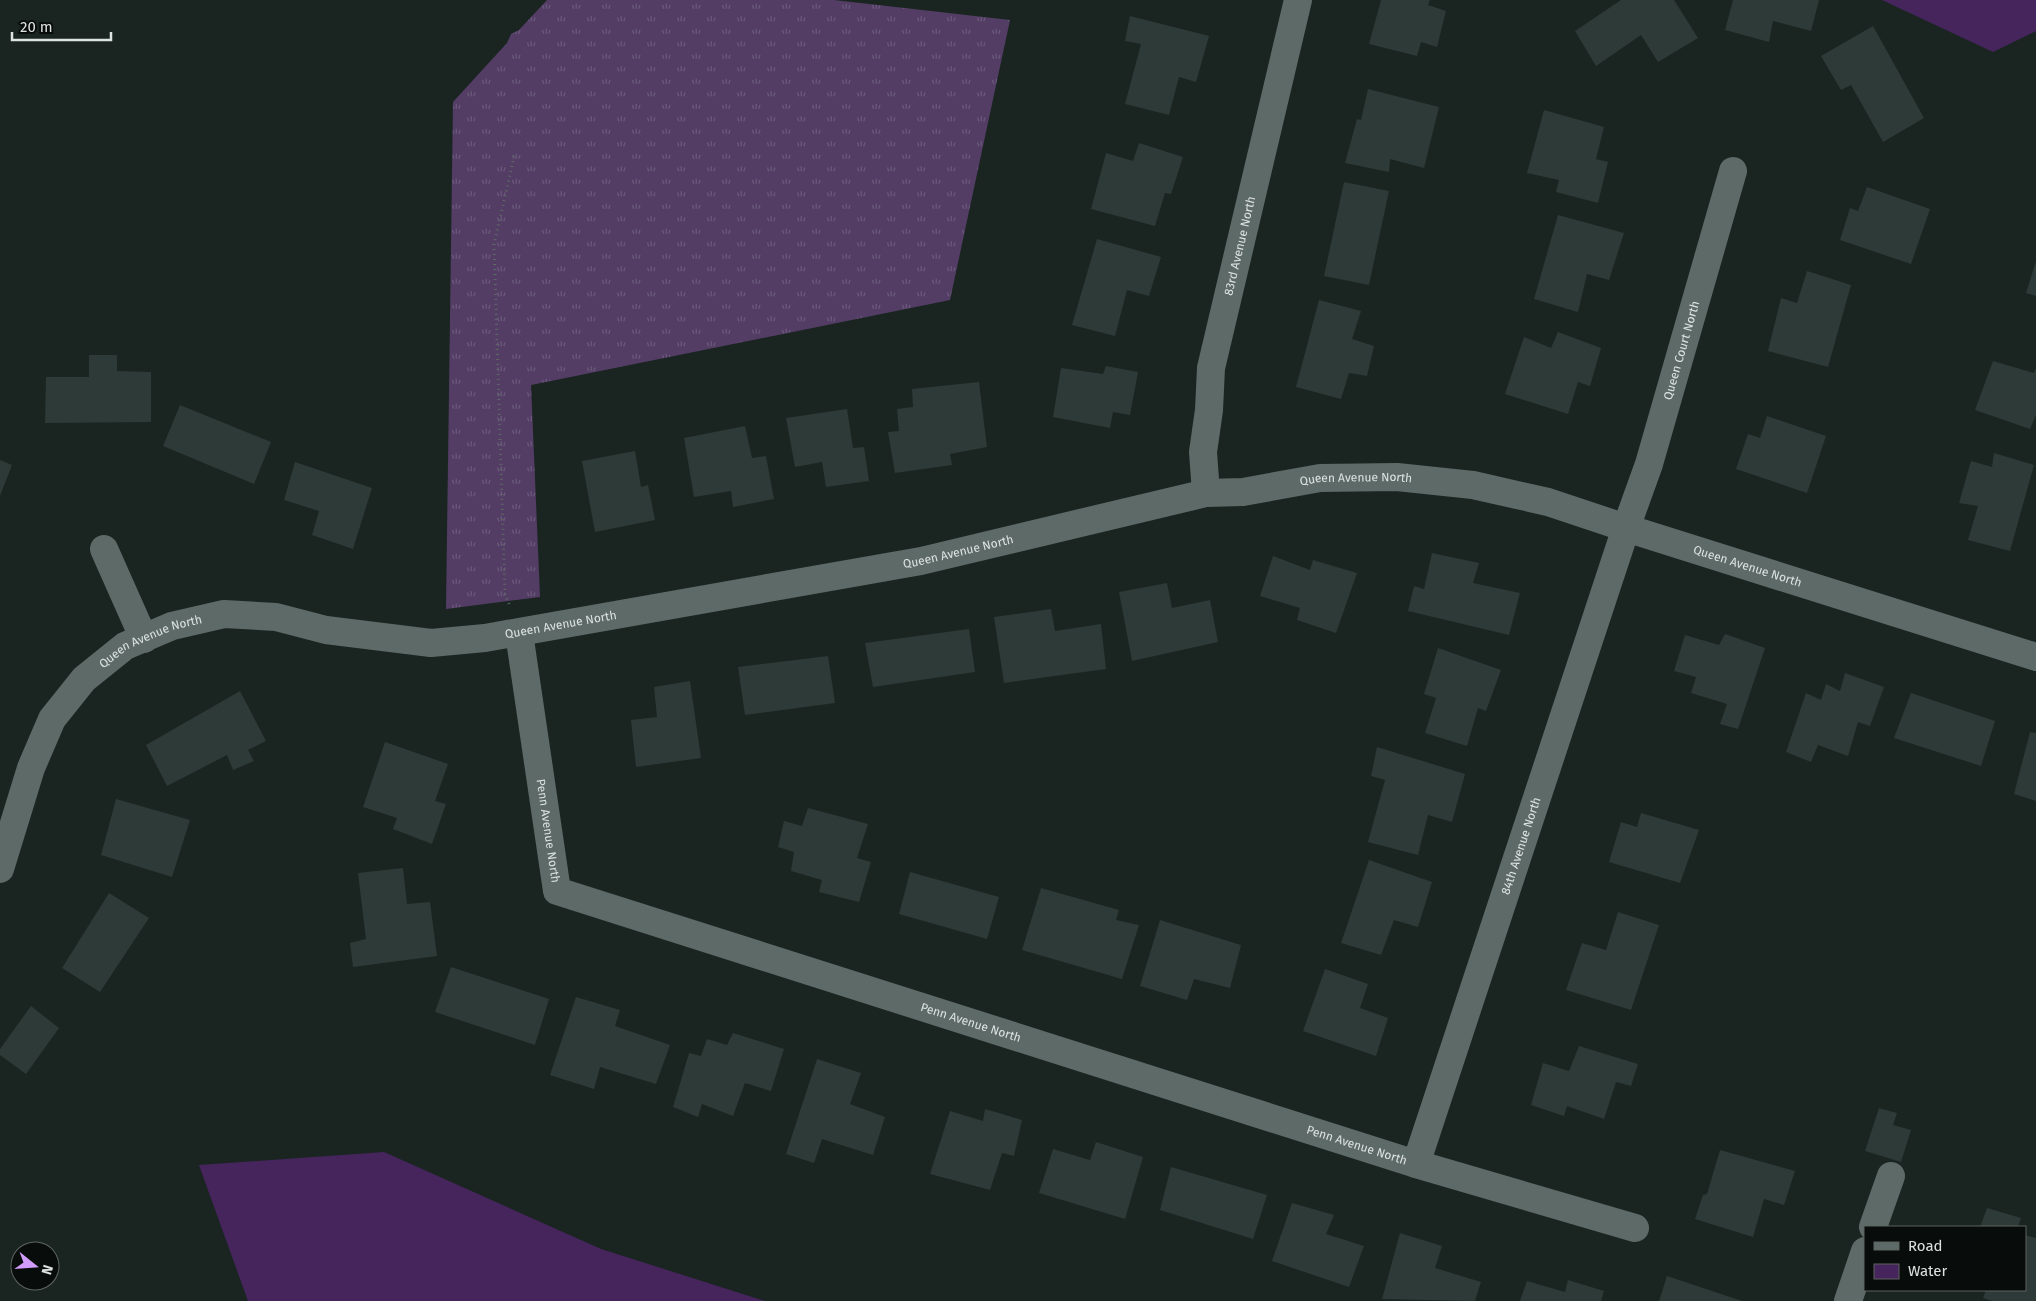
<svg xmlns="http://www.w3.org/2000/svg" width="2036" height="1301" font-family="'Fira Sans',sans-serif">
	<defs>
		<pattern id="grass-tufts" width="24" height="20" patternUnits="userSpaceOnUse" patternTransform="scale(1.25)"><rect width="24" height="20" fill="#533d65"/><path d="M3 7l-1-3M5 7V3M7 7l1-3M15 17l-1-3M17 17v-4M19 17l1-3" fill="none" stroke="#6b597b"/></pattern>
	</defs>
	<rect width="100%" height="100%" fill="#1a2522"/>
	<path fill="url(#grass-tufts)" d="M547,0H834L1010,20L950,300L531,385L540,597L446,609L453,102L507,43L511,34L519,30Z"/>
	<path fill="#46255d" d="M1882,0H2036V31L1993,52Z
		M384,1152L601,1249L765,1301H248L199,1165Z"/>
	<path fill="#2e3a37" d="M1381,0H1430L1428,5L1446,11L1437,47L1421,42L1417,56L1369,44Z
		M1621,0H1674L1698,38L1658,62L1641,35L1596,66L1575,31Z
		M1733,0H1819L1811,31L1773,21L1769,42L1725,30Z
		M1130,16L1209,36L1196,82L1179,77L1169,115L1125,104L1141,44L1125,41Z
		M1873,26L1924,118L1883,142L1851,85L1841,90L1821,56Z
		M1368,89L1439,107L1424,168L1390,159L1389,172L1345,163L1357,119L1361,120Z
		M1544,110L1604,127L1596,159L1608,162L1598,203L1556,192L1559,180L1527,173Z
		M1139,143L1183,157L1171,194L1165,193L1155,226L1091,209L1106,153L1133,161Z
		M1344,182L1389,191L1369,285L1324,276Z
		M1867,187L1930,209L1911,264L1840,240L1850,208L1858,211Z
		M1558,215L1624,233L1609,280L1587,274L1578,312L1534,299Z
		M1097,239L1161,257L1149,296L1127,290L1115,336L1072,325Z
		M2036,261V296L2026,293Z
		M1807,271L1851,285L1828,367L1768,351L1781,298L1797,303Z
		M1319,300L1361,311L1352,339L1374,346L1367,376L1349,373L1341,399L1296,387Z
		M1558,332L1601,348L1590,386L1578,382L1568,414L1505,394L1524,337L1551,348Z
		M89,355H117V371L151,372V422L45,423L46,377H89Z
		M1993,361L2034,373L2036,368V415L2030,429L1975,410Z
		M1106,366L1138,372L1130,415L1113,412L1110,428L1053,417L1061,368L1103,374Z
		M979,382L987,447L950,454L952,465L895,473L888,432L899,431L897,409L913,407L912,389Z
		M180,405L271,442L254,484L163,446Z
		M847,409L853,448L864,447L869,481L826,487L822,462L795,467L786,418Z
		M1767,416L1826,436L1807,493L1736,469L1748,434L1760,438Z
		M745,426L752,458L766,456L774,499L733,507L731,491L694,497L684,438Z
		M635,451L641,487L648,485L655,520L595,532L582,461Z
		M1994,453L2034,465L2010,551L1968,540L1978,506L1959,503L1971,461L1992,467Z
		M0,460L12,465L0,496Z
		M295,462L372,488L353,549L312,535L319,511L284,500Z
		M1432,553L1479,563L1473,583L1520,593L1509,635L1408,611L1414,586L1424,589Z
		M1273,556L1310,570L1313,560L1357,573L1336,633L1297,620L1300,608L1260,596Z
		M1167,583L1172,608L1210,600L1218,642L1132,661L1119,592Z
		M1051,609L1055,631L1101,624L1106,669L1004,683L994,617Z
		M969,629L975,672L873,687L865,643Z
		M1725,634L1765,648L1738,729L1720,724L1727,704L1691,693L1696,677L1674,671L1685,635L1719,645Z
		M1438,648L1501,670L1486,711L1478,708L1467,746L1425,733L1436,698L1424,694Z
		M828,656L835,703L745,715L738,667Z
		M1845,673L1884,687L1870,726L1858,722L1848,756L1818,745L1811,762L1786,752L1806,693L1821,700L1826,684L1840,691Z
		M690,681L701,758L636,767L631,720L657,717L654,687Z
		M240,691L266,741L248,750L254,761L233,770L227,755L167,786L146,745Z
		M1911,693L1995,721L1981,766L1894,738Z
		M2030,732L2036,733V801L2014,794Z
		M385,742L448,764L435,801L446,804L432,844L393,829L397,818L363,807Z
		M1377,747L1465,774L1452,822L1428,815L1418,855L1368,842L1385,780L1371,776Z
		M116,799L190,820L172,877L101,855Z
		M808,808L868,824L857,858L871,862L859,902L819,892L822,880L791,871L794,852L778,847L784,821L802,826Z
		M1641,813L1699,830L1680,883L1609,862L1621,822L1637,827Z
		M1369,860L1432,882L1418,927L1394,920L1381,955L1341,943Z
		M403,868L407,904L430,902L437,956L353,967L350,943L366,939L358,873Z
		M910,872L999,897L987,939L899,914Z
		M1041,888L1119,910L1116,920L1139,925L1122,979L1022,950Z
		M109,893L149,918L100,992L62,968Z
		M1618,912L1659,925L1631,1010L1566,990L1582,943L1606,950Z
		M1160,920L1241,945L1230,988L1194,979L1187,1000L1140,986Z
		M451,967L549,999L535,1045L435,1012Z
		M1325,969L1368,984L1360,1008L1388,1018L1376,1056L1303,1031Z
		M576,997L620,1010L615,1026L670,1045L656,1084L600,1067L594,1089L550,1075Z
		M31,1006L59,1028L26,1074L0,1055V1049Z
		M733,1033L784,1049L771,1091L745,1083L733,1116L702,1104L698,1117L673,1107L689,1053L701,1056L707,1039L727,1045Z
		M1579,1046L1638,1064L1631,1086L1616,1082L1604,1119L1567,1106L1564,1116L1531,1105L1543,1063L1569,1071Z
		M817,1059L861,1073L850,1104L885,1117L873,1155L822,1139L814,1163L786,1154Z
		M1879,1108L1897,1113L1893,1125L1911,1130L1901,1162L1865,1151Z
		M985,1109L1022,1120L1014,1156L1002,1153L990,1190L930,1174L950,1111L983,1121Z
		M1096,1142L1143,1157L1125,1219L1039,1193L1053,1149L1090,1160Z
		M1720,1150L1795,1171L1784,1205L1764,1199L1753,1237L1695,1219L1703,1195L1707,1194Z
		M1171,1167L1267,1195L1253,1239L1160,1210Z
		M1292,1203L1334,1215L1326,1234L1364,1246L1349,1287L1272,1261Z
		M1987,1208L2021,1218L2018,1227H1980Z
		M1400,1233L1442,1246L1435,1268L1481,1282L1475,1301L1382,1299Z
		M2025,1235L2036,1238V1301H1992L1983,1298L1986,1290H2025Z
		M1667,1276L1742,1301H1659Z
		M1568,1280L1604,1291L1601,1301H1520L1527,1281L1565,1292Z"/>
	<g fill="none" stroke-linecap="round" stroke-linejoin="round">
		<path stroke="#5f6966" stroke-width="3" stroke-dasharray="1 4" stroke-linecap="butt" d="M509,604L505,594L494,244L515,153"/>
		<g stroke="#5d6a67" stroke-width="28">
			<path id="s1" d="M1206,493L1203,452L1209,410L1211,368L1298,0"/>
			<path d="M104,549L144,639"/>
			<path id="s2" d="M519,633L557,891L1416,1164L1635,1228"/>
			<path id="s3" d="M0,869L31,768L52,719L84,679L125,646L172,626L224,614L276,617L326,630L431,643L485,638L921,561L1206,493L1243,492L1320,478L1397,477L1473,485L1548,502L1626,528L2036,657"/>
			<path id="s4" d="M1416,1164L1626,528L1649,464L1733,171"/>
			<path d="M1873,1227L1891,1176"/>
			<path d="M1848,1301L1865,1251"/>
		</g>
	</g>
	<g text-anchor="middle" stroke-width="4.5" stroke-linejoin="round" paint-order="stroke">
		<g font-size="12" fill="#dce3e1" stroke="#080d0c">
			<text dy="4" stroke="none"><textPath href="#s1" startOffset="251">83rd Avenue North</textPath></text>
			<text dy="4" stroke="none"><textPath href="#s4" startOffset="856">Queen Court North</textPath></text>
			<text dy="4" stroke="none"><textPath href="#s3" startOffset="1518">Queen Avenue North</textPath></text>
			<text dy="4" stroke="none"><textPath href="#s3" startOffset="1112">Queen Avenue North</textPath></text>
			<text dy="4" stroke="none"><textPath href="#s3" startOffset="1922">Queen Avenue North</textPath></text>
			<text dy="4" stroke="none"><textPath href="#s3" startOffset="708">Queen Avenue North</textPath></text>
			<text dy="4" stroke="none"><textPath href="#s3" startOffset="288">Queen Avenue North</textPath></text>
			<text dy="4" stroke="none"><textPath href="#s2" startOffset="200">Penn Avenue North</textPath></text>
			<text dy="4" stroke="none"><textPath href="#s4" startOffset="335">84th Avenue North</textPath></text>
			<text dy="4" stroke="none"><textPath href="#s2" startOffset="695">Penn Avenue North</textPath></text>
			<text dy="4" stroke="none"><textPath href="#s2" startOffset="1100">Penn Avenue North</textPath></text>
		</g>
	</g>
	<rect x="1864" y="1226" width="162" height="65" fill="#080d0c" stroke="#5d6361"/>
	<rect x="1874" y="1242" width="25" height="8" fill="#5d6a67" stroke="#5d6361"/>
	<text x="1908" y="1251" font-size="15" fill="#dce3e1">Road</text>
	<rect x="1874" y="1264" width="25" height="15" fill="#46255d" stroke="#5d6361"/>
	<text x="1908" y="1276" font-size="15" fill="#dce3e1">Water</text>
	<g transform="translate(35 1266) rotate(107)"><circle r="24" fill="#080d0c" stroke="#5d6361"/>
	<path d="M0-4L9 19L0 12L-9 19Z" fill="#d29cfd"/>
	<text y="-8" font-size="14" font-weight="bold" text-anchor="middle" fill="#dce3e1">N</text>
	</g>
	<path d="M12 32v8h99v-8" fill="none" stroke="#dce3e1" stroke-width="2.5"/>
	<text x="20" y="32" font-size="15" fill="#dce3e1" stroke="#080d0c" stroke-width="4" paint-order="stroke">20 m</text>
</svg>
